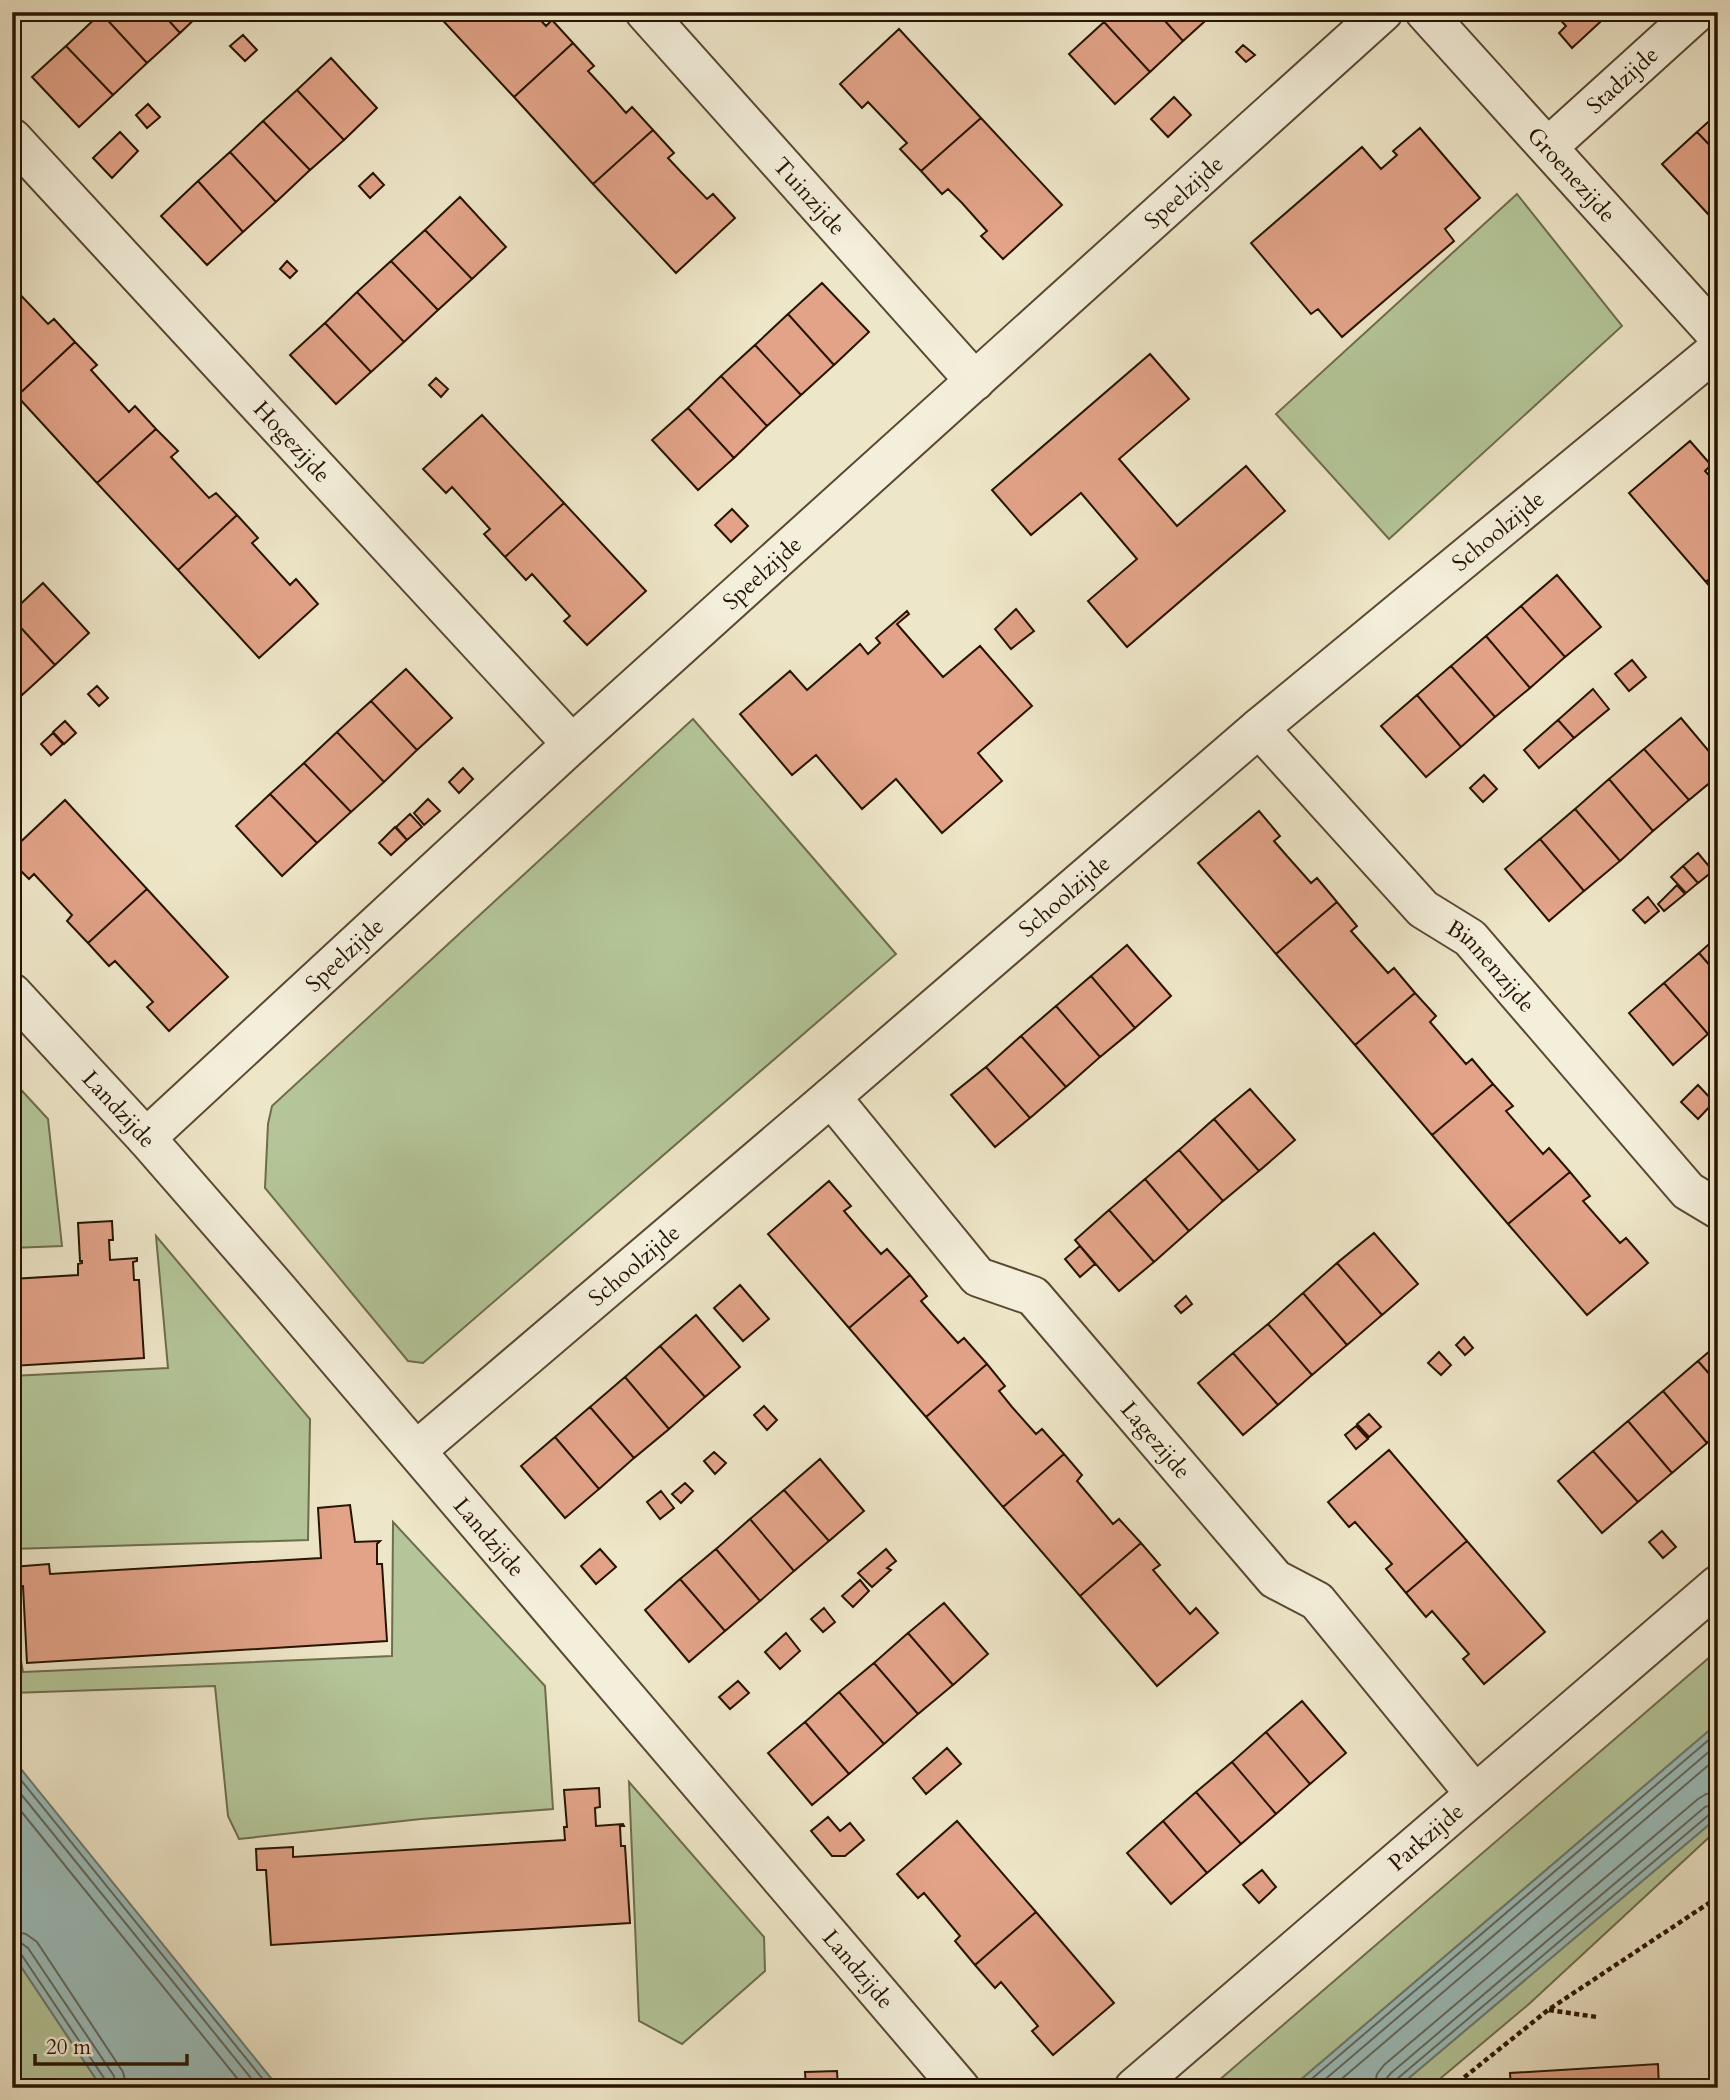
<svg xmlns="http://www.w3.org/2000/svg" width="1730" height="2100" font-family="Cardo,serif">
	<rect width="100%" height="100%" fill="#eee6c8"/>
	<filter id="stains"><feTurbulence type="fractalNoise" baseFrequency=".00286" numOctaves="4"/><feColorMatrix values="0 0 0 0 .2 0 0 0 0 .09 0 0 0 0 .02 0 0 0 .5 -.17"/></filter>
	<radialGradient id="worn" r=".72"><stop offset=".6" stop-color="#630" stop-opacity="0"/><stop offset="1" stop-color="#630" stop-opacity=".3"/></radialGradient>
	<path fill="#b4c699" stroke="#6e6d4c" stroke-width="2" d="M1517,194L1622,326L1389,539L1276,414Z
		M693,719L896,954L423,1363L408,1361L265,1188L268,1124L272,1106Z
		M12,1080L48,1119L62,1246L12,1248Z
		M156,1236L310,1419L308,1540L12,1549V1376L168,1368Z
		M393,1522L545,1686L553,1809L421,1819L239,1839L228,1816L215,1686L12,1693V1610L23,1672L392,1656Z
		M1718,1650V1723L1291,2088H1210Z
		M629,1782L764,1937L765,1971L682,2044L639,2021Z
		M1718,1817V1829L1529,2004L1429,2088H1397Z
		M12,1953L102,2088H12Z"/>
	<path fill="#9bbebc" stroke="#6d7a71" stroke-width="2" d="M1718,1723V1817L1397,2088H1291Z
		M12,1758L279,2088H102L12,1953Z"/>
	<g fill="none" stroke-linecap="round" stroke-linejoin="round">
		<path stroke="#61695e" stroke-width="2" d="M12,1769L270,2088
			M12,1783L259,2088
			M12,1800L245,2088
			M12,1931L26,1934L37,1942L123,2072L127,2088
			M12,1941L21,1943L28,1948L114,2076L116,2088
			M12,1950L21,1954L106,2081L108,2088
			M1301,2088L1718,1732
			M1315,2088L1718,1744
			M1331,2088L1718,1757
			M1374,2088L1377,2074L1384,2065L1698,1799L1706,1794L1718,1793
			M1385,2088L1386,2079L1391,2073L1705,1807L1718,1803
			M1394,2088L1397,2079L1710,1814L1718,1812"/>
	</g>
	<path fill="#e2a388" stroke="#271400" stroke-width="2" d="M102,12H161L180,33L147,63L101,13Z
		M161,12H202L180,33Z
		M435,12H533L546,26L552,20L573,43L514,97Z
		M1115,12H1157L1183,41L1150,72L1104,22Z
		M1157,12H1215L1183,41Z
		M1553,12H1611L1572,48L1559,33L1566,26Z
		M101,13L147,63L113,95L66,46Z
		M1104,22L1150,72L1115,104L1069,54Z
		M899,29L981,118L921,171L900,149L907,143L868,102L862,108L840,84Z
		M243,35L257,50L245,61L230,46Z
		M573,43L594,66L588,71L613,98L626,113L632,107L653,130L593,184L514,97Z
		M1243,45L1255,55L1246,62L1236,52Z
		M66,46L113,95L79,127L32,77Z
		M331,58L377,108L344,140L297,90Z
		M297,90L344,140L310,170L263,121Z
		M1174,97L1191,115L1168,137L1151,119Z
		M148,104L160,117L147,128L136,115Z
		M1718,113V154L1697,132Z
		M981,118L1062,205L1003,259L981,236L987,231L962,203L948,189L942,194L921,171Z
		M263,121L310,170L276,202L230,152Z
		M1420,128L1480,198L1445,229L1454,241L1342,337L1318,309L1311,314L1251,243L1362,147L1381,169L1397,155L1393,151Z
		M653,130L674,153L668,158L682,173L707,199L713,194L735,218L676,273L593,184Z
		M120,132L138,151L112,178L93,158Z
		M1697,132L1718,154V205L1708,214L1662,164Z
		M230,152L276,202L243,232L198,181Z
		M373,173L384,185L370,198L359,186Z
		M198,181L243,232L207,265L161,216Z
		M460,197L506,247L472,279L425,230Z
		M425,230L472,279L438,310L391,261Z
		M287,261L297,271L290,278L280,269Z
		M391,261L438,310L404,342L357,292Z
		M822,283L869,332L834,365L788,314Z
		M12,286L48,324L54,319L75,342L17,396L12,391Z
		M357,292L404,342L371,372L325,323Z
		M788,314L834,365L801,395L755,345Z
		M325,323L371,372L336,404L290,355Z
		M75,342L97,365L91,370L129,412L135,406L156,429L97,483L17,396Z
		M755,345L801,395L767,426L721,376Z
		M1150,354L1189,399L1119,459L1139,482L1177,526L1246,466L1285,511L1127,647L1088,601L1137,559L1081,493L1031,535L992,490Z
		M721,376L767,426L734,458L688,408Z
		M436,378L448,389L441,397L429,385Z
		M688,408L734,458L698,490L652,440Z
		M482,415L564,503L505,557L484,534L490,529L452,487L446,493L423,469Z
		M156,429L178,451L171,457L209,498L216,493L237,515L178,570L97,483Z
		M1690,441L1711,465L1705,471L1718,485V571L1706,582L1629,493Z
		M564,503L646,591L587,645L564,621L570,616L532,574L526,580L505,557Z
		M732,509L748,526L731,542L715,525Z
		M237,515L258,538L252,543L290,585L296,579L318,604L259,658L178,570Z
		M1718,571V596L1706,582Z
		M1557,575L1601,627L1565,657L1521,606Z
		M43,583L89,633L55,665L12,618V612Z
		M1521,606L1565,657L1530,688L1486,636Z
		M1016,609L1034,631L1011,649L995,629Z
		M907,611L909,614L897,624L943,677L980,646L1032,706L978,753L1002,781L942,833L896,779L862,809L816,755L792,775L740,714L790,671L807,690L860,644L868,654L880,643L876,638Z
		M12,618L55,665L22,695L12,684Z
		M1486,636L1530,688L1495,717L1451,666Z
		M1632,660L1646,677L1629,691L1615,674Z
		M1451,666L1495,717L1461,747L1417,695Z
		M406,669L452,718L417,750L371,701Z
		M12,684L22,695L12,705Z
		M97,686L108,698L99,706L88,694Z
		M1593,689L1609,709L1574,738L1558,720Z
		M1417,695L1461,747L1426,777L1381,726Z
		M371,701L417,750L384,782L337,732Z
		M1681,718L1718,762V776L1689,800L1644,749Z
		M1558,720L1574,738L1539,768L1524,750Z
		M65,721L76,733L64,744L53,732Z
		M337,732L384,782L351,812L304,763Z
		M53,733L63,744L51,755L41,744Z
		M1644,749L1689,800L1653,831L1609,779Z
		M304,763L351,812L317,843L270,794Z
		M463,768L473,779L459,793L449,782Z
		M1484,775L1497,789L1483,802L1470,788Z
		M1609,779L1653,831L1620,861L1575,809Z
		M270,794L317,843L282,876L236,826Z
		M428,799L440,811L424,825L414,813Z
		M65,800L147,889L88,943L67,921L72,915L34,874L29,879L12,862V850Z
		M1575,809L1620,861L1584,891L1540,839Z
		M1259,811L1280,836L1274,841L1287,856L1311,883L1317,878L1337,902L1276,954L1198,863Z
		M410,814L422,827L407,840L396,827Z
		M395,827L407,840L391,855L379,843Z
		M1540,839L1584,891L1549,921L1505,869Z
		M1698,853L1713,871L1698,883L1683,866Z
		M1683,866L1698,883L1686,893L1671,877Z
		M1677,885L1685,894L1664,911L1658,904Z
		M147,889L228,977L169,1031L147,1007L153,1002L115,961L109,966L88,943Z
		M1648,897L1659,911L1645,923L1633,910Z
		M1337,902L1357,926L1351,931L1388,973L1394,968L1415,993L1355,1045L1276,954Z
		M1718,936V975L1699,953Z
		M1127,945L1171,996L1135,1028L1091,976Z
		M1699,953L1718,975V1026L1708,1034L1664,983Z
		M1091,976L1135,1028L1100,1057L1056,1006Z
		M1664,983L1708,1034L1673,1065L1629,1013Z
		M1415,993L1436,1016L1430,1022L1466,1064L1472,1059L1493,1084L1432,1135L1355,1045Z
		M1056,1006L1100,1057L1066,1087L1021,1036Z
		M1021,1036L1066,1087L1030,1118L986,1067Z
		M986,1067L1030,1118L995,1147L951,1095Z
		M1493,1084L1513,1106L1506,1111L1543,1154L1549,1148L1570,1172L1508,1224L1432,1135Z
		M1698,1085L1714,1102L1698,1119L1681,1102Z
		M1250,1089L1295,1140L1259,1171L1214,1119Z
		M1214,1119L1259,1171L1223,1201L1179,1150Z
		M1179,1150L1223,1201L1189,1231L1145,1179Z
		M1570,1172L1590,1196L1583,1201L1620,1243L1626,1238L1648,1263L1587,1315L1508,1224Z
		M1145,1179L1189,1231L1154,1262L1109,1210Z
		M829,1181L851,1206L844,1211L861,1231L881,1254L887,1249L910,1275L849,1328L768,1234Z
		M1109,1210L1154,1262L1119,1291L1075,1240Z
		M112,1221L113,1240H109L110,1260L137,1258V1261L133,1262L134,1280H139L144,1358L12,1366V1279L78,1275V1264L82,1263V1261H80L78,1223Z
		M1374,1233L1418,1284L1382,1315L1337,1263Z
		M1080,1246L1095,1264L1080,1277L1065,1259Z
		M1337,1263L1382,1315L1347,1345L1303,1293Z
		M910,1275L927,1296L921,1301L934,1316L958,1343L964,1338L987,1364L926,1417L849,1328Z
		M740,1285L769,1319L743,1341L714,1308Z
		M1303,1293L1347,1345L1312,1375L1268,1324Z
		M1186,1296L1192,1304L1181,1313L1175,1306Z
		M696,1315L740,1367L705,1397L660,1346Z
		M1268,1324L1312,1375L1278,1405L1233,1353Z
		M1464,1337L1473,1348L1465,1355L1456,1345Z
		M1718,1344V1384L1698,1361Z
		M660,1346L705,1397L669,1429L625,1377Z
		M1439,1352L1451,1365L1441,1375L1428,1363Z
		M1233,1353L1278,1405L1243,1435L1198,1383Z
		M1698,1361L1718,1384V1433L1707,1443L1663,1391Z
		M987,1364L1005,1386L999,1391L1012,1407L1036,1434L1042,1429L1064,1454L1003,1507L926,1417Z
		M625,1377L669,1429L634,1458L590,1407Z
		M1663,1391L1707,1443L1672,1473L1628,1421Z
		M764,1406L777,1420L767,1430L754,1415Z
		M590,1407L634,1458L599,1489L555,1437Z
		M1369,1414L1381,1427L1369,1437L1357,1424Z
		M1628,1421L1672,1473L1638,1502L1593,1451Z
		M1356,1426L1368,1439L1356,1449L1345,1435Z
		M555,1437L599,1489L565,1518L521,1466Z
		M1389,1450L1467,1541L1406,1593L1386,1569L1392,1564L1355,1522L1349,1527L1328,1502Z
		M1593,1451L1638,1502L1602,1533L1558,1481Z
		M714,1452L726,1463L715,1474L704,1461Z
		M1064,1454L1082,1475L1077,1481L1113,1524L1119,1519L1141,1543L1080,1596L1003,1507Z
		M820,1459L864,1511L829,1541L784,1490Z
		M685,1483L693,1491L681,1503L672,1494Z
		M784,1490L829,1541L794,1571L750,1519Z
		M661,1491L674,1508L660,1519L647,1502Z
		M350,1505L355,1542L380,1541L377,1544V1564H382L387,1641L27,1663L23,1586L13,1587L12,1567L49,1564L50,1574L321,1558L318,1508Z
		M750,1519L794,1571L760,1601L716,1549Z
		M1662,1531L1676,1547L1663,1558L1649,1542Z
		M1467,1541L1545,1632L1484,1684L1463,1659L1469,1654L1432,1611L1426,1617L1406,1593Z
		M1141,1543L1160,1565L1153,1570L1190,1614L1196,1608L1218,1633L1157,1686L1080,1596Z
		M600,1549L616,1567L596,1584L581,1566Z
		M716,1549L760,1601L725,1631L680,1579Z
		M886,1549L896,1561L887,1568L891,1570L872,1587L858,1573Z
		M680,1579L725,1631L689,1662L645,1610Z
		M860,1580L869,1591L853,1607L842,1596Z
		M944,1603L988,1654L953,1685L908,1633Z
		M824,1608L835,1622L823,1632L811,1619Z
		M786,1633L800,1651L780,1669L765,1652Z
		M908,1633L953,1685L918,1714L874,1663Z
		M874,1663L918,1714L884,1744L839,1692Z
		M738,1681L749,1693L730,1709L719,1697Z
		M839,1692L884,1744L849,1774L805,1722Z
		M1302,1701L1346,1753L1310,1784L1266,1732Z
		M805,1722L849,1774L812,1805L768,1753Z
		M1266,1732L1310,1784L1276,1814L1232,1762Z
		M947,1748L961,1764L926,1794L913,1778Z
		M1232,1762L1276,1814L1241,1844L1196,1792Z
		M599,1788L600,1807L595,1808L596,1826L623,1824L624,1826H620L621,1846H625L630,1923L271,1945L266,1870H257L256,1849L293,1847V1857L565,1840L564,1827H567L564,1790Z
		M1196,1792L1241,1844L1207,1873L1163,1821Z
		M828,1817L840,1831L850,1823L864,1840L845,1856H832L811,1831Z
		M957,1821L1036,1912L975,1965L955,1941L960,1936L924,1893L918,1898L897,1874Z
		M1163,1821L1207,1873L1171,1904L1127,1853Z
		M1262,1870L1276,1887L1259,1903L1243,1885Z
		M1036,1912L1114,2003L1053,2055L1032,2031L1038,2026L1001,1982L995,1988L975,1965Z
		M1658,2064L1659,2088H1511L1510,2073Z
		M837,2071L838,2088H806L805,2072Z"/>
	<g fill="none" stroke-linecap="round" stroke-linejoin="round">
		<defs>
			<g id="street">
				<path id="s1" d="M645,12L975,381"/>
				<path id="s2" d="M1425,12L1718,336"/>
				<path id="s3" d="M12,138L572,744"/>
				<path id="s4" d="M1548,147L1697,12"/>
				<path id="s5" d="M1259,728L1423,909L1470,938L1688,1191L1718,1209"/>
				<path id="s6" d="M12,993L146,1138L275,1286L960,2088"/>
				<path id="s7" d="M831,1097L978,1277L1033,1296L1275,1579L1317,1601L1475,1794"/>
				<path id="s8" d="M146,1138L572,744L1383,12"/>
				<path id="s9" d="M417,1450L831,1097L1259,728L1718,349"/>
				<path id="s10" d="M1134,2088L1718,1585"/>
			</g>
		</defs>
		<use href="#street" stroke="#594832" stroke-width="42"/>
		<path stroke="#271400" stroke-width="4.5" stroke-dasharray="5 3.5" stroke-linecap="butt" d="M1549,2010L1597,2017
			M1451,2088L1548,2010L1718,1897"/>
		<use href="#street" stroke="#f4efdb" stroke-width="38"/>
	</g>
	<g text-anchor="middle" stroke-width="7" stroke-linejoin="round" paint-order="stroke">
		<g font-size="23" fill="#271400" stroke="#f4efdb">
			<text dy="8" stroke="none"><textPath href="#s4" startOffset="100">Stadzijde</textPath></text>
			<text dy="8" stroke="none"><textPath href="#s2" startOffset="219">Groenezijde</textPath></text>
			<text dy="8" stroke="none"><textPath href="#s8" startOffset="1404">Speelzijde</textPath></text>
			<text dy="8" stroke="none"><textPath href="#s1" startOffset="247">Tuinzijde</textPath></text>
			<text dy="8" stroke="none"><textPath href="#s3" startOffset="413">Hogezijde</textPath></text>
			<text dy="8" stroke="none"><textPath href="#s9" startOffset="1419">Schoolzijde</textPath></text>
			<text dy="8" stroke="none"><textPath href="#s8" startOffset="836">Speelzijde</textPath></text>
			<text dy="8" stroke="none"><textPath href="#s9" startOffset="852">Schoolzijde</textPath></text>
			<text dy="8" stroke="none"><textPath href="#s8" startOffset="270">Speelzijde</textPath></text>
			<text dy="8" stroke="none"><textPath href="#s5" startOffset="334">Binnenzijde</textPath></text>
			<text dy="8" stroke="none"><textPath href="#s6" startOffset="158">Landzijde</textPath></text>
			<text dy="8" stroke="none"><textPath href="#s9" startOffset="285">Schoolzijde</textPath></text>
			<text dy="8" stroke="none"><textPath href="#s7" startOffset="480">Lagezijde</textPath></text>
			<text dy="8" stroke="none"><textPath href="#s6" startOffset="724">Landzijde</textPath></text>
			<text dy="8" stroke="none"><textPath href="#s10" startOffset="385">Parkzijde</textPath></text>
			<text dy="8" stroke="none"><textPath href="#s6" startOffset="1292">Landzijde</textPath></text>
		</g>
	</g>
	<rect width="1730" height="2100" fill="none" stroke="#eee6c8" stroke-width="42"/>
	<rect x="14" y="14" width="1702" height="2072" fill="none" stroke="#271400" stroke-width="3.5"/>
	<rect x="21" y="21" width="1688" height="2058" fill="none" stroke="#271400" stroke-width="2"/>
	<path d="M35 2054v10h152v-10" fill="none" stroke="#271400" stroke-width="3.5"/>
	<text x="46" y="2054" font-size="21" fill="#271400" stroke="#f4efdb" stroke-width="5" paint-order="stroke">20 m</text>
	<rect width="100%" height="100%" filter="url(#stains)"/>
	<rect width="100%" height="100%" fill="url(#worn)"/>
</svg>
